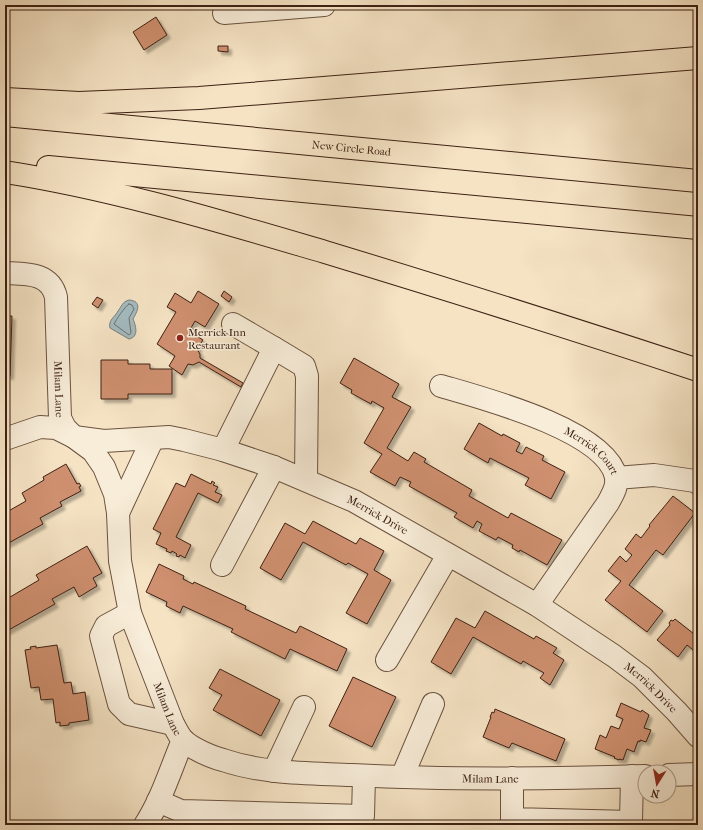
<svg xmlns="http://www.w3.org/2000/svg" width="703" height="830" font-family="'IM FELL French Canon',serif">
	<defs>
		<filter id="shadow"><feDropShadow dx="3.5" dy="3.5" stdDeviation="1" flood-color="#0004"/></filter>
	</defs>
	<rect width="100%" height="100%" fill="#f5e3c4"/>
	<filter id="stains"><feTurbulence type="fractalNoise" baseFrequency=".005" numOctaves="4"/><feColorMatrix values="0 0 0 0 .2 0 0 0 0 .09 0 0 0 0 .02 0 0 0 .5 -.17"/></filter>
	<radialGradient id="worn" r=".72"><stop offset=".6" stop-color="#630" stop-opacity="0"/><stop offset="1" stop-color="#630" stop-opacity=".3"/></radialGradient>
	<path fill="#a3bbc0" stroke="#7a7d7b" d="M129,300C143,301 137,312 133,319C136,326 139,337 129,339L110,328C108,320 115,317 118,311C122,306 122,302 129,300Z"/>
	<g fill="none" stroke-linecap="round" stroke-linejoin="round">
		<path stroke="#706e6a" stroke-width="1" d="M129,304L132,305L134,309L129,318L131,333L129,335L114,324C116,320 125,306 129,304Z"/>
	</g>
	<path fill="#cf906f" stroke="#3d2113" filter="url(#shadow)" d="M156,17L167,35L144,50L133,32Z
		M218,46H228V52L218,51Z
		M198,291L219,304L205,327L195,321L191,328L197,332L195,335L203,340L197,349L200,354V358L243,383L241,387L199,362L193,365L188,364L182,375L169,366L175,356L157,344L176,312L167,307L175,293L191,303Z
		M224,291L232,297L229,302L221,296Z
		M97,297L103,300L98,308L92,304Z
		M5,316H12L10,376H5Z
		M354,358L399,384L392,397L411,407L387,448L408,461L414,452L426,459L424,462L472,490L469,496L508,518L511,513L562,540L547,565L520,550L519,552L512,548L513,545L498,537L496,540L479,531L482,524L477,521L473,528L454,517L457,513L409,486L411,482L400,477L395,486L370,472L382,454L364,443L384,408L372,401L371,404L351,393L352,390L340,383Z
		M101,360H128V364H150V369H172V394H128V399H101Z
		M479,423L502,436L503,434L520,443L516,451L522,454L526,447L544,456L542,460L565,472L551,499L525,485L529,478L490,458L488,463L464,449Z
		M66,464L77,484L79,483L81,486L79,487L81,491L60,502L62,506L40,518L43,524L5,545V513L26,501L22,493L44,480L43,477Z
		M191,474L211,484L212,481L215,483L213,485L218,487L215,492L222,495L218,503L198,493L176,537L191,545L185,558L180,555L179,557L176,556L177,554L172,551L171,553L166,551L167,549L156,544L161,533L153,529L176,483L185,487Z
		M673,496L695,513L663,555L656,550L629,585L663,611L647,632L605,600L621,581L608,571L620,556L626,562L632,555L625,549L636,534L641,538L650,526L649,525Z
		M313,521L356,544L360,538L384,551L374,570L391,580L367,624L346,613L368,574L348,563L346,565L303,542L281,580L260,568L285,523L305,534Z
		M87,546L102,573L93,578L97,586L79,597L74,587L52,599L55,604L5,632V600L39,580L36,575Z
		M159,564L184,576L183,579L193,584L194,582L246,606L245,609L296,633L300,626L347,649L337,671L290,649L285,659L231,632L233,629L183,606L180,613L166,606L167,602L146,592Z
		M485,611L534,639L536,636L557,648L553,653L564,660L550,685L540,678L544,673L523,661L521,664L473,637L451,674L431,662L456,618L475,628Z
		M675,619L694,634L698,630V654L687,645L678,657L657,640L670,625L669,623L671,620L673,621Z
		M57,645L64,683L71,682L73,694L85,692L89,720L69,723V725L60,726V722L56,723L53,699L41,700L39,687L31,688L25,650L31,649L30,647L36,646V648Z
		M220,669L280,700L261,736L213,710L222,695L209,688Z
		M353,677L396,697L372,747L329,726Z
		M621,703L641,712L642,710L649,715L644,728L651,730L646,742L640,740V742L638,741L634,752L627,749L623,760L619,759V760L614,758L615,757L595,749L600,735L606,738L611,726L619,729L623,719L616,716Z
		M495,709L565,739L556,761L512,743L509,748L483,737L491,717H490L492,712L494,713Z
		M42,822L53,823V822H58V824L67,825L68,823L94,825H42Z"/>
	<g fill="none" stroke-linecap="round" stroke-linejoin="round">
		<defs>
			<g id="minor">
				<path d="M224,13L324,5"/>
				<path id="s1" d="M5,273C26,274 50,272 56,297L60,418L65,428L74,437L93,451L104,467L115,494L118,513L120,561L130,613L173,724C176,729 179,736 183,740C191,748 211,757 223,760C264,774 309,773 352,775C449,780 547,779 645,776"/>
				<path d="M233,324L274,348"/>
				<path id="s2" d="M441,386C482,398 606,430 616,477C618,487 612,495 608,503L537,605"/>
				<path id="s3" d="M5,439L40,427L56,428L74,437L104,441L169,437L184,440L223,450L274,467L354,501L537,605L614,656L642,677L677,712L698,736"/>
				<path d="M223,450L274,348L304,366L307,376L306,480"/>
				<path d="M616,478L654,475L695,481L698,483"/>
				<path d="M118,513L153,438"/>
				<path d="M222,565L274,467"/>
				<path d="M130,613L106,626L101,636L119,704L129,714L173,724"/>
				<path d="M387,660L448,555"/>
				<path d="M274,771L304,707"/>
				<path d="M669,775L698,774"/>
				<path d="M402,777L433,704"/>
				<path d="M512,778V819L631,822L632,776"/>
				<path d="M158,801L181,811L363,816L364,776"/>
				<path d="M145,825C162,799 171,768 183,740"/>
			</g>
			<g id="highway">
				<path d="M5,99L79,103L199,98L698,58"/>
				<path id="s4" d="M5,115L698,181"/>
				<path d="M48,167L698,228"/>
				<path d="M5,172C114,189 219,221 325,252C450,290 574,329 698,370"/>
			</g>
		</defs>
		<use href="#minor" stroke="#6b523f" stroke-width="24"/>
		<use href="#highway" stroke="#3d2113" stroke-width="24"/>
		<use href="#minor" stroke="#f8edd9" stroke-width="22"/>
		<use href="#highway" stroke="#f5e3c4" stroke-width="22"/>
	</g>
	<circle fill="#8f2418" stroke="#f8edd9" stroke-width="1.5" cx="180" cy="338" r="4"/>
	<g text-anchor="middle" stroke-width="3" stroke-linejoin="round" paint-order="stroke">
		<g font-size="11" fill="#3d2113" stroke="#f8edd9">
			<text dy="4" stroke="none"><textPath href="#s4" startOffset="348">New Circle Road</textPath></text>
			<text dy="4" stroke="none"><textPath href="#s1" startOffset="154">Milam Lane</textPath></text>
			<text dy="4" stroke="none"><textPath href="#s2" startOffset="166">Merrick Court</textPath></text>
			<text dy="4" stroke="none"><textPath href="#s3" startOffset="392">Merrick Drive</textPath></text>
			<text dy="4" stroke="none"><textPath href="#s3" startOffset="716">Merrick Drive</textPath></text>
			<text dy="4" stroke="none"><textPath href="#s1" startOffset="502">Milam Lane</textPath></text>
			<text dy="4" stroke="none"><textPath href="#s1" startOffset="851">Milam Lane</textPath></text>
		</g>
		<g font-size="11" fill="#3d2113" stroke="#f8edd9" text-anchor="start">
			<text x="188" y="336">Merrick Inn<tspan x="188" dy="13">Restaurant</tspan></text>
		</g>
	</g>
	<rect width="703" height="830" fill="none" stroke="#f5e3c4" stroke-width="20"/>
	<rect x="6" y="6" width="691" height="818" fill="none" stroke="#3d2113" stroke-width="2"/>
	<rect x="10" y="10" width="683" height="810" fill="none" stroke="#3d2113"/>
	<g transform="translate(657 784) rotate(191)"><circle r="19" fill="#f8edd9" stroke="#ad9b8a"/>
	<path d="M0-3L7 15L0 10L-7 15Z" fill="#8f2418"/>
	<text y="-6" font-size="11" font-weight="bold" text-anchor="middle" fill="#3d2113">N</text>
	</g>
	<rect width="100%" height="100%" filter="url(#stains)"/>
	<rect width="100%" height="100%" fill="url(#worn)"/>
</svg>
